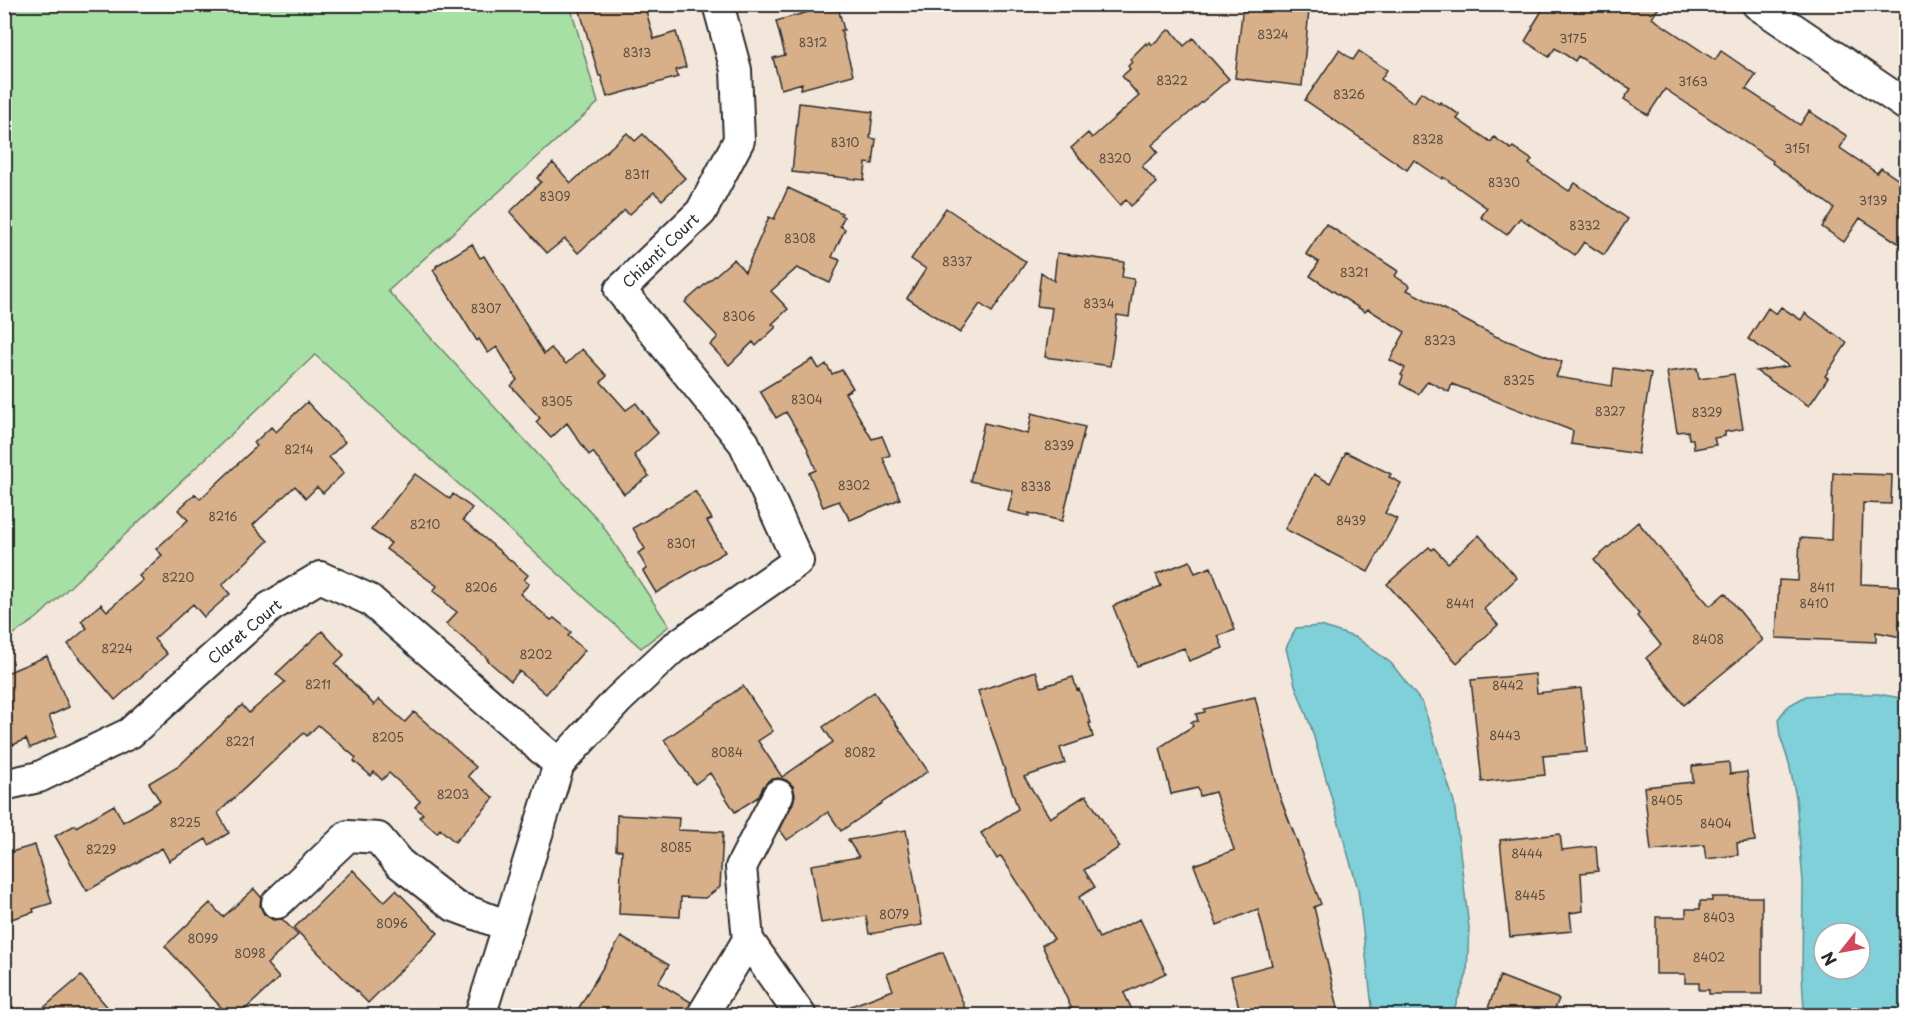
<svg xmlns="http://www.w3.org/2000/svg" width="1911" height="1020" font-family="'Playpen Sans',sans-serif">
	<rect width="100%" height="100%" fill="#f3e7dc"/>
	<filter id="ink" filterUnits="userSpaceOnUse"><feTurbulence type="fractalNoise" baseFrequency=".0167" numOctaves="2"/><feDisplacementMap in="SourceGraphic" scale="12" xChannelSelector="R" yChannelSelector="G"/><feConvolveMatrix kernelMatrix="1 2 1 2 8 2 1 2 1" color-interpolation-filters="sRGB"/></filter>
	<g filter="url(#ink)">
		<path fill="#a7e0a5" stroke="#698668" stroke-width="1.5" d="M5,4L570,5L598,103L388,291L601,523L669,626L641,648L315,355L37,618L5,640Z"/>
		<path fill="#7fd0d8" stroke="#5d8e93" stroke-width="1.5" fill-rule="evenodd" d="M1321,626L1357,638L1391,663L1423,704L1454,802L1469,928L1467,974L1452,1015H1373L1358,889L1311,727L1295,685L1286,648L1296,628Z
			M1831,694H1878L1906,699V1015L1807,1016L1804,1011L1802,974L1803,882L1796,797L1789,763L1780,736L1778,719L1788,706L1806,696ZM1824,933H1860V969H1824Z"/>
		<path fill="#d7b089" stroke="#2b2b2b" stroke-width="1.5" d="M578,4H644L654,39L676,32L686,67L676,70L678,77L607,97L601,76H599Z
			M837,4L844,30H841L853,75L801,89L802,83L781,89L773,58L785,55L776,21Z
			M1243,4H1260L1309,10L1302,86L1235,78Z
			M1546,4H1661L1652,18L1715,60L1721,51L1756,75L1746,89L1800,125L1809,111L1847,136L1840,148L1877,173L1881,168L1906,185V248L1860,218L1844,242L1822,227L1834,208L1772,163L1773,161L1665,89L1648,115L1624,99L1631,89L1578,56L1575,61L1555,48L1549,57L1525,41L1533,28L1532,27Z
			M1168,30L1172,31L1184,46L1193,38L1229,79L1152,145L1158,152L1142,166L1157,183L1131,206L1126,200L1120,205L1071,148L1088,133L1092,138L1139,96L1122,76L1130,69L1128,66L1132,62L1130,59L1146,43L1147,45L1150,42L1152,45Z
			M1339,50L1353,60L1359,51L1387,70L1381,79L1414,103L1421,92L1439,104L1440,102L1460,115L1457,119L1491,142L1494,137L1511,149L1513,147L1532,160L1529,164L1569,191L1575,183L1628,219L1604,255L1584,242L1575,255L1520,218L1507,235L1481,217L1487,208L1443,177L1442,179L1414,160L1407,170L1305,100Z
			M799,103L873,112L870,138L876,139L873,164L866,163L864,180L792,172Z
			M627,133L635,141L643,134L685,178L662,200L654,192L629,215L625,210L578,253L565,239L547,253L510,212L541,182L537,178L553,163L571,183Z
			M788,188L842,213L841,215L844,217L840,226L845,229L832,257L840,260L830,283L797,268L771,291L788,309L772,324L776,327L756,346L753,342L729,365L710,345L718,337L685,302L734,259L745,272L769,217L774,219Z
			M946,208L1026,262L992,312L980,304L960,333L907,298L926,269L911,259Z
			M1326,224L1398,271L1395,276L1410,286L1407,290L1495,336L1562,362L1556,377L1612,386L1614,368L1651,373L1638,454L1571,444L1573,431L1452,384L1449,392L1428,381L1418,394L1400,384L1403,376L1401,375L1405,368L1390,360L1405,332L1368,309L1365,312L1310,276L1319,262L1306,254Z
			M472,244L480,258L484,256L544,354L551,348L566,364L582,349L607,376L601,382L626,410L636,403L658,433L634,455L649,476L624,494L593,452L589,455L567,423L551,438L536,422L540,418L511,386L517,380L497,347L488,353L479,339L477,341L433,270L437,267L436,266Z
			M1057,253L1124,262L1122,277L1134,279L1129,317L1117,315L1110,366L1045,357L1052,308L1037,306L1041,272L1054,281Z
			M1781,307L1801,320L1805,313L1847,343L1825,376L1828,378L1809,406L1756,371L1789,366L1748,339L1768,308L1776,314Z
			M813,359L819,369L826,364L832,374L842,370L853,388L845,393L872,439L882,436L890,455L883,458L900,499L850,520L839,501L823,507L809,473L816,470L807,447L786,412L776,418L760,391Z
			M1697,368L1699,379L1734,374L1743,429L1725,432V436L1714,438L1716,445L1694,449L1693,439H1689L1688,431L1677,432L1667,372Z
			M307,402L345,442L329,457L344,473L323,493L317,487L306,498L295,486L253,525L268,541L222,585L230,594L204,617L193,604L154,639L167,654L115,700L68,644L87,628L81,621L101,604L107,611L143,580L139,576L162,555L156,549L188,520L178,510L195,494L200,499L257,446L254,443L271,427L276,432Z
			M1032,413L1085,427L1062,521L1029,513V516L1008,511L1013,491L970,481L984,423L1028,434Z
			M1346,452L1391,474L1389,477L1401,483L1385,513L1397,519L1368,572L1285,529L1314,474L1330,483Z
			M1833,473L1892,475L1891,504L1863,503L1861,584L1906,586V638L1876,632V642L1776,638L1779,580L1798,581L1800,538L1831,540Z
			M415,474L450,499L453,494L472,508L463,520L528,575L524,580L529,584L520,594L551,620L554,618L571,632L568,636L585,650L546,694L519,671L511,681L487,660L488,659L446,624L457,612L445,603L446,601L433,591L437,586L386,549L391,543L371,530Z
			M695,491L712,519L707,521L725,552L656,593L643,571L647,569L638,553L645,549L633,528Z
			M1638,522L1684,578L1685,577L1710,606L1725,593L1763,640L1684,705L1646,658L1661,645L1637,616L1639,614L1594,560Z
			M1479,535L1517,578L1484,609L1498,625L1457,663L1387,584L1429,547L1432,550L1434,548L1448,563Z
			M1190,561L1195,573L1211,567L1235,630L1218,636L1223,648L1189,661L1184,648L1137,666L1113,606L1161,586L1156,574Z
			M322,631L344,655L335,664L374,705L379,699L405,722L414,712L476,767L468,776L494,798L455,842L440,829L437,833L419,817L423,814L415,807L420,801L389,773L382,780L374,772L371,776L354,761L356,758L318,725L307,736L304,733L218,813L229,833L209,845L206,839L169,861L162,848L87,891L55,836L75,825L76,827L114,805L123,822L160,801L149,783L181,764L242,705L249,713L285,682L276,674Z
			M47,656L69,707L49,716L57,736L30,748L26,739L13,745L4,725V674Z
			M1036,671L1041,687L1073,677L1077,690L1079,689L1091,723H1089L1093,737L1060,748L1065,763L1024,777L1050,818L1086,795L1120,847L1084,870L1095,887L1079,897L1099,938L1140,919L1166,973L1124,993L1135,1016H1075L1042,945L1054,939L1001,856L997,859L981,833L1018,809L978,691Z
			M1535,674L1537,693L1581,688L1587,752L1543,756L1545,775L1482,782L1471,680Z
			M743,686L773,731L758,741L782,777L833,742L823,727L874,692L928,771L841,831L828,812L787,840L780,830L793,803L795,795L793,786L786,780L778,778L769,780L763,787L758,797L735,812L710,773L695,784L664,740Z
			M1255,697L1280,797L1321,904L1314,907L1340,1016H1241L1231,976L1272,965L1258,909L1217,925L1194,865L1234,850L1215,792L1200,796L1198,788L1171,794L1160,747L1193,726L1191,722L1198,721L1196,714L1205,712L1204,709Z
			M1729,762L1730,774L1747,772L1755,841L1737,843L1738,855L1706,859L1704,845L1651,851L1644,787L1693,782L1692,766Z
			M617,815L679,818L678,830L723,832L720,887L705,898L681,897L680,917L619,914L622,850H616Z
			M906,830L922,925L869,934L866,916L821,923L811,865L859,857L848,840Z
			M1560,834L1562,850L1596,846L1598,871L1581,873L1583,911L1570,913L1572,931L1510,937L1500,840Z
			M35,845L52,903L33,909L34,912L11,919L10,915L4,917V854Z
			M353,870L384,902L396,890L438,933L368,1003L294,928Z
			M254,889L261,897L260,906L264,914L273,920L282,919L298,935L267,964L279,978L238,1016H229L165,946L210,903L223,917Z
			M1712,897H1762V994H1709V990H1699V983H1685V974H1656V917H1686V909H1700V901H1712Z
			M621,937L669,965L658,983L691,1002L685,1016H574Z
			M943,952L968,1016H830V1014L893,990L887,974Z
			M81,976L115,1016H34Z
			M1500,976L1559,999L1552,1016H1485Z"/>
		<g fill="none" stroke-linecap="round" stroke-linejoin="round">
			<defs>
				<path id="minor" d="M1757,4L1906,105
					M4,785L39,777L130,733L270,607L320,577L370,600L559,764
					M277,903L348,836L378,838L399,863L454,906L508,926
					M748,940L801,1016
					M480,1016L559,764L618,700L672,649L798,561L744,443L620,290L701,212L739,140L736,70L718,4
					M702,1016L748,940L741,867L778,795"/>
			</defs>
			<use href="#minor" stroke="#2b2b2b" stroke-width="34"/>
			<use href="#minor" stroke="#fff" stroke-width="30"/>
		</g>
	</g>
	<g text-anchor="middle" stroke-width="6" stroke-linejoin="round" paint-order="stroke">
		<g font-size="12" fill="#564c42">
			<text x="1273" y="39">8324</text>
			<text x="1573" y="43">3175</text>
			<text x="813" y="47">8312</text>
			<text x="637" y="57">8313</text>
			<text x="1172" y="85">8322</text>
			<text x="1693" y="86">3163</text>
			<text x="1349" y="99">8326</text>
			<text x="1428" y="144">8328</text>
			<text x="845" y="147">8310</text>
			<text x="1797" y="153">3151</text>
			<text x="1115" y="163">8320</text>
			<text x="637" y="179">8311</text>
			<text x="1504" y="187">8330</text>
			<text x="555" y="201">8309</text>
			<text x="1873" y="205">3139</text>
			<text x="1585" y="230">8332</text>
			<text x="800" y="243">8308</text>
			<text x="957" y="266">8337</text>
			<text x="1354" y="277">8321</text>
			<text x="1099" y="308">8334</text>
			<text x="486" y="313">8307</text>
			<text x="739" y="321">8306</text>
			<text x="1440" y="345">8323</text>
			<text x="1519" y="385">8325</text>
			<text x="807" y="404">8304</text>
			<text x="557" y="406">8305</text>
			<text x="1610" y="416">8327</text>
			<text x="1707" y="417">8329</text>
			<text x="1059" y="450">8339</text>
			<text x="299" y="454">8214</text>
			<text x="854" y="490">8302</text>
			<text x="1036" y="491">8338</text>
			<text x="223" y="521">8216</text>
			<text x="1351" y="525">8439</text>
			<text x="425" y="529">8210</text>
			<text x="681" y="548">8301</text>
			<text x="178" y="582">8220</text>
			<text x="481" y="592">8206</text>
			<text x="1822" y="592">8411</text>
			<text x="1460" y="608">8441</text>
			<text x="1814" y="608">8410</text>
			<text x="1708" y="644">8408</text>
			<text x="117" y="653">8224</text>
			<text x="536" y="659">8202</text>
			<text x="318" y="689">8211</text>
			<text x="1508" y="690">8442</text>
			<text x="1505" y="740">8443</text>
			<text x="388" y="742">8205</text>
			<text x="240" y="746">8221</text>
			<text x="727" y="757">8084</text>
			<text x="860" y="757">8082</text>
			<text x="453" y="799">8203</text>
			<text x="1667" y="805">8405</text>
			<text x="185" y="827">8225</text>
			<text x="1716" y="828">8404</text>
			<text x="676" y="852">8085</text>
			<text x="101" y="854">8229</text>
			<text x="1527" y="858">8444</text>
			<text x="1530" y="900">8445</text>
			<text x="894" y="919">8079</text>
			<text x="1719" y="922">8403</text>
			<text x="392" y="928">8096</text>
			<text x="203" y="943">8099</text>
			<text x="250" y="958">8098</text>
			<text x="1709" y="962">8402</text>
		</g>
		<g font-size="15" fill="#2b2b2b" stroke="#fff">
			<text transform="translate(661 251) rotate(-44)" y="5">Chianti Court</text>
			<text transform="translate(245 632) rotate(-40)" y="5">Claret Court</text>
		</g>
	</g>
	<rect width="1911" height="1020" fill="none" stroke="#fff" stroke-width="24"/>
	<rect x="12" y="12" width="1887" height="996" fill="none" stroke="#2b2b2b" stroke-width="2" filter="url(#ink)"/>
	<g transform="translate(1842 951) rotate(239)"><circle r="28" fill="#ffffff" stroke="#aaaaaa" stroke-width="1.5"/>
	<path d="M0-4.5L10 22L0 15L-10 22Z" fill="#d1495b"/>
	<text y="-9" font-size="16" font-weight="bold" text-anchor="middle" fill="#2b2b2b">N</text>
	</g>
</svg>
